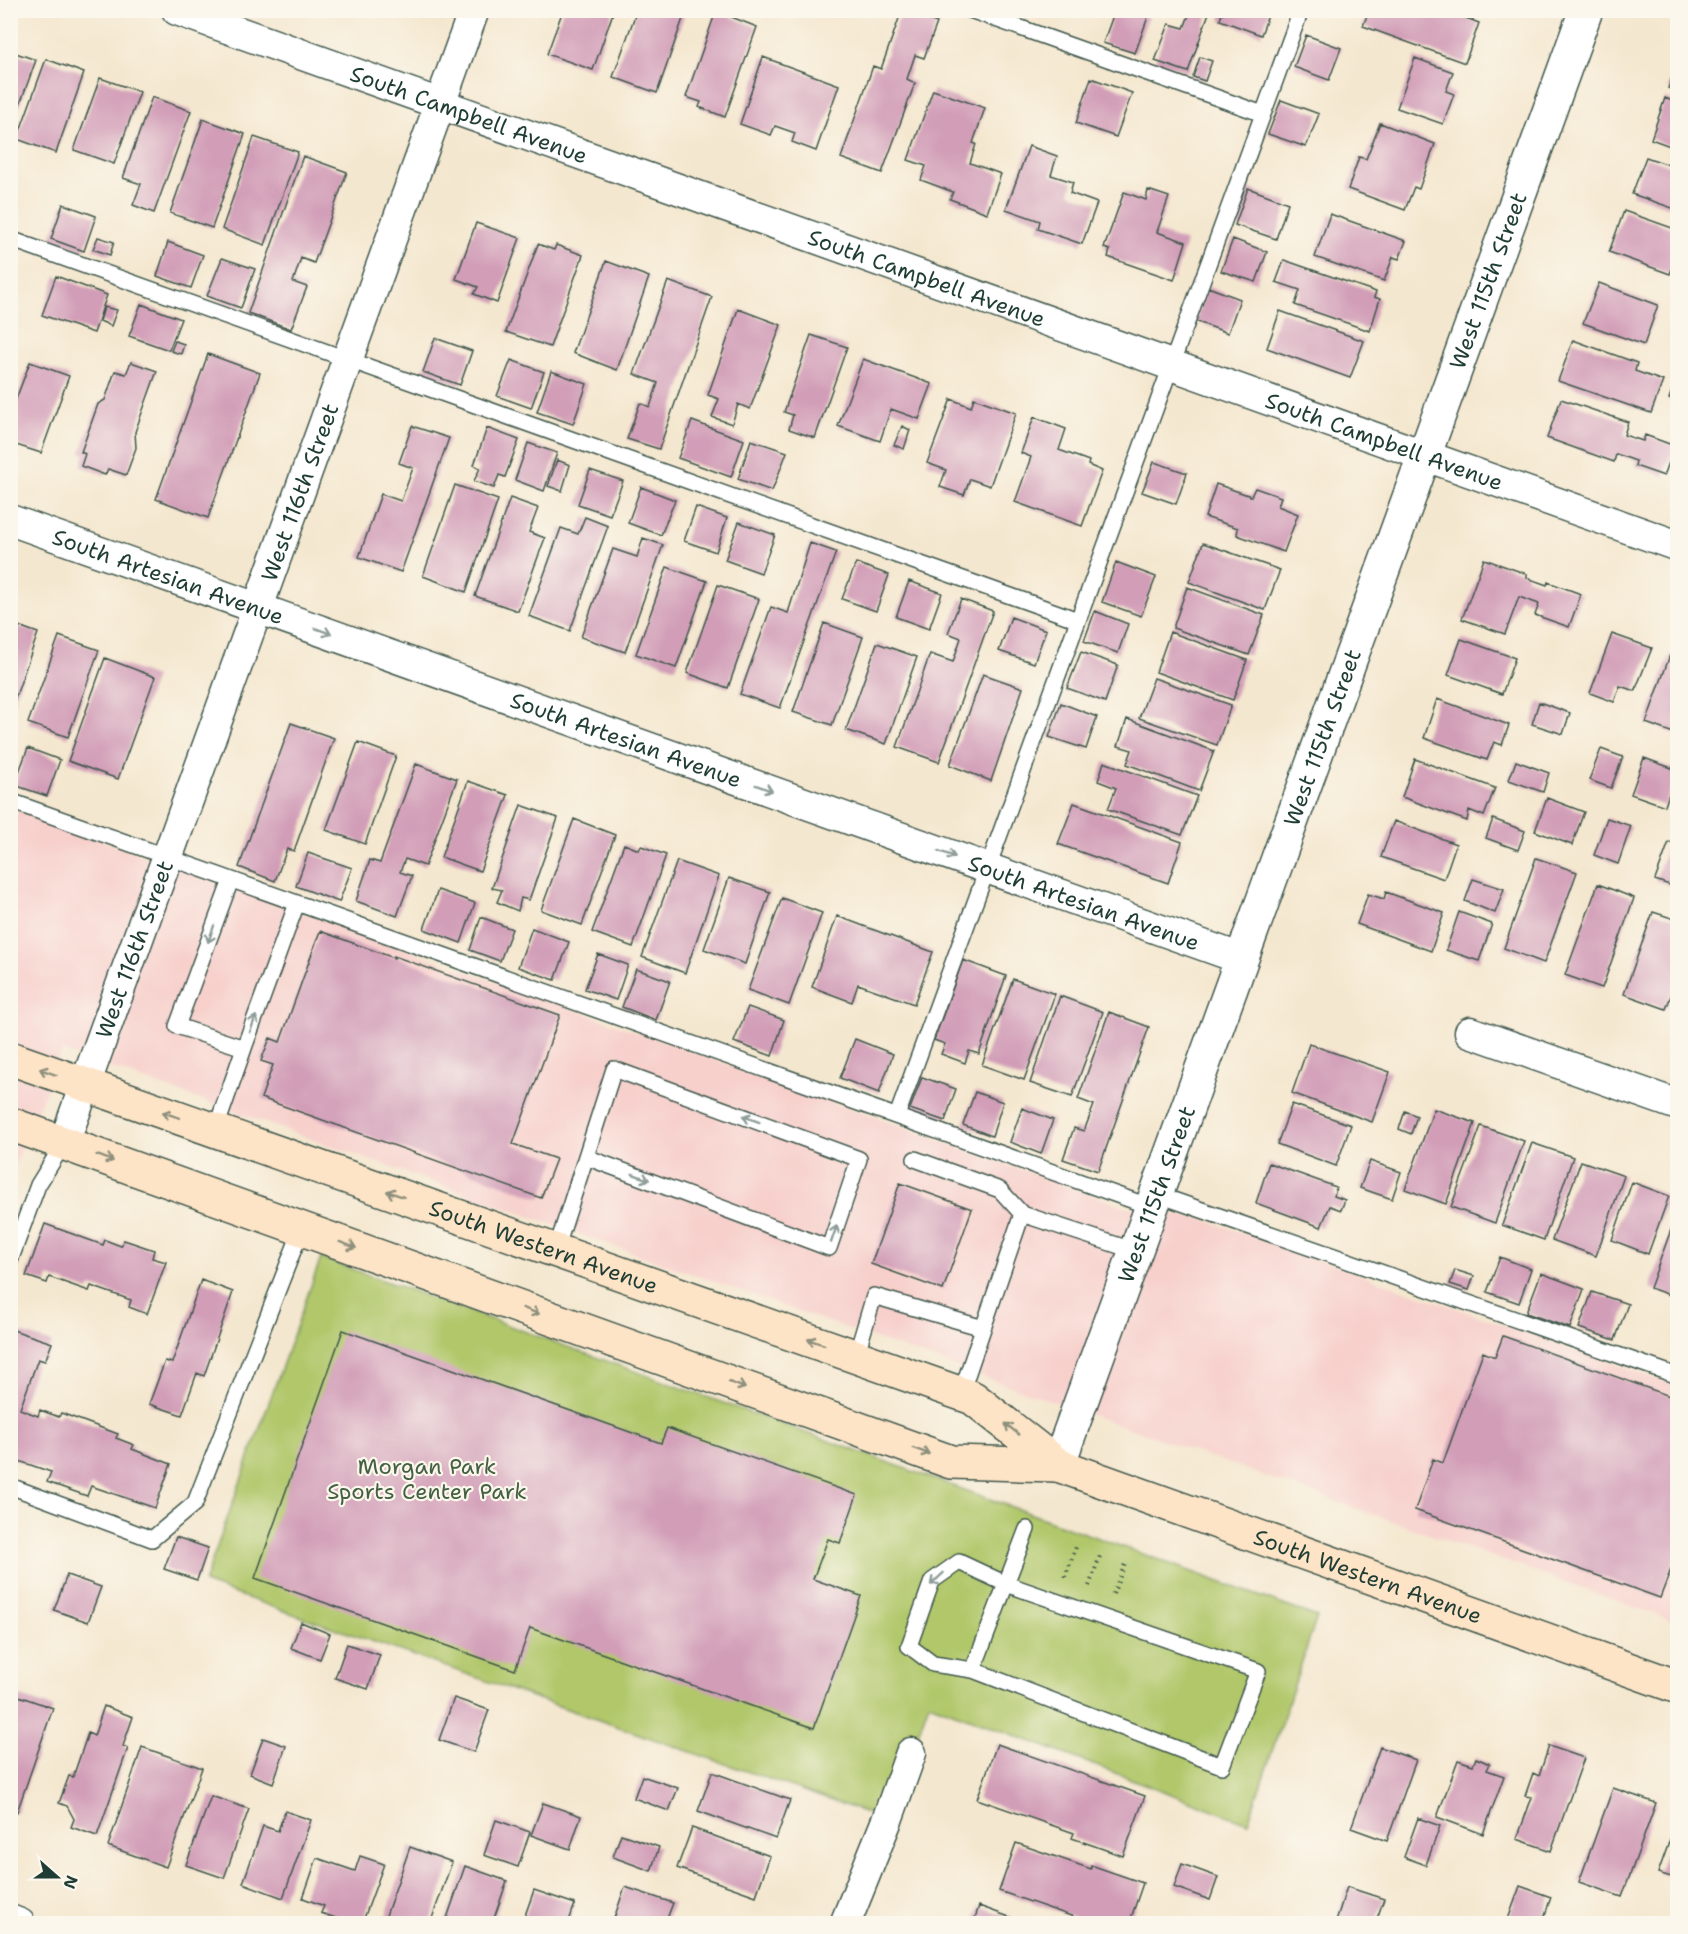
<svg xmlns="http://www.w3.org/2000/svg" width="1688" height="1934" font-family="'Shantell Sans',sans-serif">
	<rect width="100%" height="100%" fill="#fbf7ec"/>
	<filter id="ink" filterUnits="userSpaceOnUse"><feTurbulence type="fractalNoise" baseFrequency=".0167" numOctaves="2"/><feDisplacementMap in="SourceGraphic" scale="12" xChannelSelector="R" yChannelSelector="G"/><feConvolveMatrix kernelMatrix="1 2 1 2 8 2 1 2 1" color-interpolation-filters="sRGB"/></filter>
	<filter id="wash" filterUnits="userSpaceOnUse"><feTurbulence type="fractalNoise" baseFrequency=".008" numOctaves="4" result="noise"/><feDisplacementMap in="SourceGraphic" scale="24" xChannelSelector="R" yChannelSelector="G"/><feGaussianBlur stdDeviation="1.35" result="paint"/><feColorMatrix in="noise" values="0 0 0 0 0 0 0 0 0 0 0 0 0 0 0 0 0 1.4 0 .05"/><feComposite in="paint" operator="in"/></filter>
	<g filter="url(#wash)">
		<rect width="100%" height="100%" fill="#f4e7cf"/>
		<path fill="#f7d0cc" d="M11,808L1123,1206L1203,1219L1677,1386V1622L62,1051L11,1175Z"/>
		<path fill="#b1c76b" stroke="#688250" stroke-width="1.5" d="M321,1258L1317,1617L1248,1823L929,1703L887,1820L204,1583Z"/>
		<g id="blocks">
			<path fill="#d19db7" d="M563,10H614L593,70L547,54Z
				M637,10H686L657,93L613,77Z
				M902,10L937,23L924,58L915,55L907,79L915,83L882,173L841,158L873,66L881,69Z
				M1115,10H1130L1148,17L1135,53L1103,43Z
				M1191,10H1210L1188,72L1155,61L1169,24L1184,28Z
				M1223,10H1270L1261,35L1220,20Z
				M1369,10H1445L1479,23L1465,63L1363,26Z
				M1465,10H1483L1481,17Z
				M716,11L757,27L725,117L699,107L701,102L686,97Z
				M1306,35L1341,48L1329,80L1294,67Z
				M10,51L36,60L11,129H10Z
				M763,57L839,85L816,151L792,142L795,133L775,126L771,135L740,124Z
				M1200,57L1212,61L1205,81L1193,77Z
				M1415,58L1453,72L1446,91L1454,94L1443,124L1397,108Z
				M46,59L84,73L56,153L17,139Z
				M1677,65H1678V92L1668,88Z
				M100,78L140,92L114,164L74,150Z
				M1091,78L1132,93L1116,137L1076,123Z
				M933,90L985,108L973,143L976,144L970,163L1001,174L987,213L950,199L953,192L921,180L926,166L908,160Z
				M152,97L191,111L154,213L133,205L141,184L123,178Z
				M1665,98L1678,103V149L1651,139Z
				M1281,100L1319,114L1306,147L1268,134Z
				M203,119L245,134L212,228L170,213Z
				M1380,123L1435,144L1419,189L1414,187L1405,210L1348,189L1359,157L1366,159Z
				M254,137L298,152L265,245L222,229Z
				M1029,146L1057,156L1051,175L1073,182L1070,193L1097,203L1082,244L1038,229L1040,221L1006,209Z
				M303,156L347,172L314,263L301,258L293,282L307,287L291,329L248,313Z
				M1646,157L1678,168V210L1632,194Z
				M1248,188L1288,203L1276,239L1235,225Z
				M1148,190L1169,197L1157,232L1186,242L1174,280L1108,257L1110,250L1104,248L1124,192L1146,200Z
				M63,204L96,216L84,251L51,239Z
				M1624,211L1678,230V251L1670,274L1609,252Z
				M1330,214L1406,241L1399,259L1393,257L1384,281L1315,257Z
				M476,223L520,238L497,303L474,294L478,287L456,279Z
				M98,237L114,242L110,255L93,249Z
				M1233,239L1267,252L1256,282L1221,271Z
				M168,242L203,255L191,288L157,276Z
				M538,244L554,250L556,245L583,255L550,347L506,332Z
				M222,258L255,269L241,308L207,296Z
				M1284,260L1376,292L1374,297L1380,299L1370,331L1295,305L1300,290L1276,282Z
				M606,261L649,277L617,370L573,353Z
				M56,276L107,295L94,333L42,315Z
				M668,281L712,297L659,449L627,439L640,403L650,407L658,383L634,374Z
				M1599,283L1658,305L1644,345L1583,323Z
				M1208,287L1240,299L1228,333L1195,321Z
				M141,304L181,319L169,350L129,336Z
				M104,307L117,310L111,326L100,321Z
				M738,309L781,325L750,409L738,404L732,424L712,417L719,399L708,395Z
				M1280,311L1364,341L1350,378L1267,348Z
				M811,335L847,347L815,438L789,429L793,415L784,412Z
				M435,338L472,351L460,385L423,372Z
				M1573,340L1637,363L1635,371L1663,381L1651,413L1558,381Z
				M175,341L184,344L181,354L171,351Z
				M208,354L260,373L208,518L156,499Z
				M863,359L932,384L919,419L891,409L880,441L838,426Z
				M511,360L544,372L531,408L497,396Z
				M30,362L69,376L41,453L10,443V415Z
				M131,362L157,371L135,432L136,448L126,475L108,469L105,475L81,466L85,454L81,452L98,404L105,400L115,371L126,374Z
				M551,371L587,384L573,424L537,412Z
				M1677,376H1678V401L1669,399Z
				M974,398L1016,413L990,486L970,479L964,495L940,487L946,470L927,463L951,399L971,407Z
				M1561,399L1628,422L1624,435L1643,441L1645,435L1675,446L1664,476L1635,466L1636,461L1616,454L1614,462L1547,438Z
				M1034,417L1066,429L1059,450L1089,461L1088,465L1102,471L1082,526L1015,502L1031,457L1021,453Z
				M692,421L744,440L731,477L678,458Z
				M412,426L449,438L401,572L359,557L381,494L401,501L413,468L399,463Z
				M902,426L910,430L904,449L894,445Z
				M487,428L519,440L505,477L499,475L494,488L474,481L480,468L474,465Z
				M751,440L787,452L772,491L738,479Z
				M528,443L557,453L544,491L515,480Z
				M557,460L570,465L562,491L548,486Z
				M1154,462L1187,473L1176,504L1142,492Z
				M590,470L623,481L610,515L578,504Z
				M1216,484L1251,496L1255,488L1281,497L1278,506L1298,514L1284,552L1237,535L1238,528L1205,517Z
				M455,485L498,500L466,592L423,576Z
				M641,487L675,500L661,535L628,523Z
				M510,498L538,508L529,532L545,538L518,611L475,596Z
				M696,507L727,518L716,552L684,541Z
				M585,517L608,526L570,631L529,616L561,528L578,534Z
				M739,522L775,535L761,573L725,560Z
				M643,538L663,545L625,652L581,637L613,549L637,557Z
				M810,543L836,552L780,708L740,694L771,607L788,613Z
				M1203,543L1280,570L1265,610L1189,582Z
				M1484,559L1527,574V578L1547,585L1548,582L1581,594L1569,627L1535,615L1539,604L1519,597L1505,634L1462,619Z
				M1116,562L1156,577L1141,616L1102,602Z
				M856,563L889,575L876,611L842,599Z
				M667,567L707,581L676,668L636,654Z
				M909,581L942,593L929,629L896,617Z
				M718,585L759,599L728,688L687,673Z
				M1187,587L1264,615L1249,655L1173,628Z
				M961,599L993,611L939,762L897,747L930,654L953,662L961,638L948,633Z
				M1095,611L1128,624L1118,653L1084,641Z
				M1011,617L1046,630L1034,663L999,651Z
				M10,623L38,633L11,710H10Z
				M824,623L863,637L832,725L793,712Z
				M1170,632L1247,660L1233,700L1156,672Z
				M1612,634L1652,648L1635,691L1620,686L1614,702L1590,693Z
				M59,636L99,650L68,737L28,723Z
				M1461,639L1515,658L1502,694L1448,675Z
				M877,643L917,657L886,744L846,730Z
				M1081,652L1118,665L1105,702L1067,688Z
				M1670,655L1678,658L1676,734L1646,723Z
				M105,658L155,677L118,779L68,761Z
				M983,674L1023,688L991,781L950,765Z
				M1154,678L1231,705L1217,745L1139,718Z
				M1437,699L1509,725L1502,745L1494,742L1487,760L1424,738Z
				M1539,702L1570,713L1563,734L1532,724Z
				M1061,703L1097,717L1086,749L1049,737Z
				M1127,719L1214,751L1199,791L1127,764L1132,750L1118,746Z
				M291,723L334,738L294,851L287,849L275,881L239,867Z
				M358,742L396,756L365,844L326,830Z
				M28,748L60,760L47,796L14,785Z
				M1601,749L1623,757L1611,788L1589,780Z
				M1644,758L1677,770L1665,806L1631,794Z
				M1415,759L1495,788L1484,816L1469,810L1467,821L1402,797Z
				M1516,761L1549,773L1543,792L1509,780Z
				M1104,762L1197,796L1182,835L1108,809L1116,788L1098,781Z
				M416,764L457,779L425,866L405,859L400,872L412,876L397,916L356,901L370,860L380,863Z
				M468,781L508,795L480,871L441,857Z
				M1547,798L1584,812L1572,845L1535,831Z
				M1074,803L1182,842L1168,883L1058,844Z
				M521,805L558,818L529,900L521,898L518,911L497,902L502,890L492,888Z
				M1607,818L1631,826L1618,864L1594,855Z
				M574,819L615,835L582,925L541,910Z
				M1493,819L1525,831L1518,850L1486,838Z
				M1394,821L1456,844L1444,879L1381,857Z
				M1669,842L1678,845V888L1655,880Z
				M624,844L639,850L641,846L666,855L633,947L592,932Z
				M308,853L352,868L339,902L296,886Z
				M1536,858L1577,872L1544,963L1504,948Z
				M677,861L719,876L685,973L642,957Z
				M729,878L770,892L745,964L704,949Z
				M1473,879L1504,889L1495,913L1465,901Z
				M1598,884L1634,898L1602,988L1565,975Z
				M438,890L475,903L461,943L424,929Z
				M1386,892L1444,913L1431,951L1357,924L1368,894L1384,899Z
				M782,898L822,913L789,1005L748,990Z
				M1459,912L1492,924L1479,961L1446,950Z
				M1653,912L1678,920V977L1666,1009L1624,994Z
				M837,916L933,952L914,1004L858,984L852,1002L812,987Z
				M481,917L512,929L500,961L470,950Z
				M532,928L569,942L555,980L518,967Z
				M320,931L394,958V956L560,1015L513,1144L556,1159L541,1198L261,1098L273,1065L261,1061L270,1038L280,1042Z
				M598,954L628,965L616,1000L585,989Z
				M963,960L1006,976L979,1054L969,1051L965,1063L941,1054L945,1044L934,1040Z
				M636,969L670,981L656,1020L622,1007Z
				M1013,979L1055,994L1024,1080L982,1065Z
				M1060,996L1103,1012L1072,1097L1030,1083Z
				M748,1007L784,1020L772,1056L734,1042Z
				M1109,1012L1149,1027L1098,1171L1063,1159L1074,1128L1084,1131L1094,1105L1078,1099Z
				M855,1039L893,1054L879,1093L840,1078Z
				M1309,1044L1390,1072L1372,1122L1292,1093Z
				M922,1077L956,1089L945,1121L910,1109Z
				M975,1092L1003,1102L992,1136L963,1125Z
				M1292,1104L1351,1125L1336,1166L1277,1144Z
				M1022,1108L1053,1120L1041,1154L1010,1142Z
				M1434,1109L1475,1123L1446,1204L1405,1189Z
				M1405,1111L1417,1116L1411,1134L1399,1129Z
				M1481,1126L1524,1141L1495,1223L1451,1207Z
				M1532,1143L1573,1157L1544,1240L1502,1225Z
				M1370,1161L1401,1172L1392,1199L1360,1188Z
				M1581,1161L1624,1176L1596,1256L1552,1240Z
				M1269,1163L1336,1187L1334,1196L1345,1200L1341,1210L1330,1206L1321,1227L1256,1203Z
				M1632,1182L1669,1196L1648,1254L1612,1240Z
				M900,1183L972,1209L943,1290L871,1264Z
				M1677,1213H1678V1298L1650,1288Z
				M45,1224L103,1245L105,1240L121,1246L124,1240L154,1250L152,1258L166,1262L147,1314L129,1307L131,1300L91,1286L89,1291L49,1277L47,1283L26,1276Z
				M1500,1257L1531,1269L1519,1303L1487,1292Z
				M1455,1270L1474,1276L1469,1290L1450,1284Z
				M1541,1273L1584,1289L1570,1328L1526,1313Z
				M201,1280L233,1292L204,1376L197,1373L182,1415L149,1404L165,1361L172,1363Z
				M1592,1292L1628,1304L1615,1340L1579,1328Z
				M10,1329L52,1343L45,1361L38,1359L20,1409L38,1416L40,1410L59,1417L61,1413L118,1434L116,1438L134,1445L132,1449L171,1464L155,1508L91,1486L87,1496L47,1482L51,1472L10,1458Z
				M343,1330L661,1443L667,1428L857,1495L840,1543L828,1539L813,1579L861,1596L814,1728L530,1628L515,1670L255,1578Z
				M1503,1336L1678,1399V1551L1660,1598L1415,1510L1433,1459L1443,1463L1483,1352L1495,1357Z
				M176,1537L208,1548L197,1580L164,1569Z
				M67,1575L101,1587L88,1622L54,1610Z
				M301,1622L330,1634L320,1659L291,1648Z
				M347,1644L380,1655L368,1689L335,1678Z
				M10,1693L53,1708L17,1812L10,1809Z
				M454,1698L489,1710L474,1752L439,1740Z
				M104,1706L133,1717L123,1746L128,1748L97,1836L71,1827L74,1819L67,1806L59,1803L69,1776L73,1777L88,1733L94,1736Z
				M263,1738L286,1746L273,1783L250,1774Z
				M997,1744L1145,1796L1123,1856L1072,1838L1074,1833L977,1799Z
				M1549,1746L1584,1758L1551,1851L1517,1839L1532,1797L1525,1796L1533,1773L1539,1776Z
				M142,1747L202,1768L166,1867L108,1846Z
				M1380,1747L1416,1760L1387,1841L1351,1828Z
				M1476,1758L1490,1764L1487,1770L1504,1776L1483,1834L1437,1817L1458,1760L1473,1765Z
				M712,1772L790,1800L776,1839L698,1811Z
				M642,1776L678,1788L669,1811L634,1798Z
				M1613,1788L1656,1803L1622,1897L1579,1882Z
				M211,1796L249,1809L224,1878L186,1865Z
				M543,1803L581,1816L570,1849L531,1835Z
				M285,1811L311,1820L283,1898L243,1883L263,1826L278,1831Z
				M1418,1818L1440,1826L1426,1865L1404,1857Z
				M496,1820L530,1832L518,1867L484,1855Z
				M1677,1820H1678V1879L1658,1873Z
				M692,1828L770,1856L756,1896L677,1868Z
				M621,1834L659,1847L651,1871L613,1857Z
				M1016,1843L1091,1869V1865L1143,1883L1129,1924H1078L1072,1921L1074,1917L999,1891Z
				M410,1847L452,1862L430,1924H383Z
				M360,1856L384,1864L362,1924H353L321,1913L324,1906L303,1898L317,1858L355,1871Z
				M1182,1864L1218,1877L1210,1900L1174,1887Z
				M465,1866L507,1881L492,1924H445Z
				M1520,1886L1551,1897L1542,1924L1507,1922Z
				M625,1887L673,1903L665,1924H612Z
				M1347,1887L1384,1899L1375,1924H1335Z
				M534,1890L575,1904L568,1924H522Z
				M979,1906L1026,1923V1924H973Z"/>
		</g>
	</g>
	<g filter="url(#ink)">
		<use href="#blocks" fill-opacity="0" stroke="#3f564b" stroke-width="1.5"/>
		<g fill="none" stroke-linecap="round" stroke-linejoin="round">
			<defs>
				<path id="service" d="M970,10L1263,114
					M10,239L1078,620
					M10,801L1151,1207
					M231,880L177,1026L244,1048L297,903
					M897,1116L1301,10
					M215,1131L244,1048
					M915,1159L1000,1190L1022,1214
					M1156,1194L1678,1376
					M556,1250L614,1069L859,1159L829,1248L586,1157
					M10,1261L38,1185L64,1143
					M856,1356L874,1296L983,1328
					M961,1393L1022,1214L1135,1251
					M10,1486L152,1539L195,1503L302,1228
					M973,1670L933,1664L909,1646L932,1581L959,1562L1006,1584L1258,1671L1222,1766L973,1670L1027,1529"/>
				<g id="minor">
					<path id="s1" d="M177,10L1678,546"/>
					<path id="s2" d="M10,520L1242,959"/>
					<path d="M1470,1032L1678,1105"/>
					<path id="s3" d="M64,1143L474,10"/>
					<path d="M10,1920L20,1924"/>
					<path d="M845,1924L887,1820L911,1753"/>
				</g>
				<g id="tertiary">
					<path id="s4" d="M1058,1465L1586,10"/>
				</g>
				<g id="secondary">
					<path id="s5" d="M10,1058L973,1398L1058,1465"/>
					<path id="s6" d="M10,1124L951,1462L1058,1465L1678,1687"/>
				</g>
			</defs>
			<use href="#service" stroke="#3f564b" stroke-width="18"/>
			<use href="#minor" stroke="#3f564b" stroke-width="33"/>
			<use href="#tertiary" stroke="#3f564b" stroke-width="36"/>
			<use href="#secondary" stroke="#3f564b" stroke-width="36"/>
			<path stroke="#3f564b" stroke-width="4" stroke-dasharray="1.5 4.5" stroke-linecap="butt" d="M1065,1577L1076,1547
				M1089,1586L1100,1556
				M1113,1594L1125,1564"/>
			<use href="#service" stroke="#fff" stroke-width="15"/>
			<use href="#minor" stroke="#fff" stroke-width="30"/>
			<use href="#tertiary" stroke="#fff" stroke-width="33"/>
			<use href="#secondary" stroke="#fee4c6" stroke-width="33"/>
		</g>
		<defs><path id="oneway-shaft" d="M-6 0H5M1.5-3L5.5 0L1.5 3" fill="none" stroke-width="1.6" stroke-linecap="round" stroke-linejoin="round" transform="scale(1.5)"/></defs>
		<g stroke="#8f9e9a">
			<use href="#oneway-shaft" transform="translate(323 631) rotate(20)"/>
			<use href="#oneway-shaft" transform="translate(764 788) rotate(20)"/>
			<use href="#oneway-shaft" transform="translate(947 854) rotate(20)"/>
			<use href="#oneway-shaft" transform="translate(211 934) rotate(110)"/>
			<use href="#oneway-shaft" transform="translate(253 1024) rotate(-70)"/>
			<use href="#oneway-shaft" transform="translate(751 1119) rotate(-160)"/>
			<use href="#oneway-shaft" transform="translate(641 1177) rotate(21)"/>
			<use href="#oneway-shaft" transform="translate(834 1234) rotate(-71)"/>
			<use href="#oneway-shaft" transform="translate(937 1579) rotate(137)"/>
		</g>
		<g stroke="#8e907d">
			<use href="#oneway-shaft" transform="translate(48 1072) rotate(-160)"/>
			<use href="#oneway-shaft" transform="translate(171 1115) rotate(-161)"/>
			<use href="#oneway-shaft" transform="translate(105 1158) rotate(20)"/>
			<use href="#oneway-shaft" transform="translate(395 1194) rotate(-161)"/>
			<use href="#oneway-shaft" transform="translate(348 1245) rotate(20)"/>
			<use href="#oneway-shaft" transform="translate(531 1311) rotate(20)"/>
			<use href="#oneway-shaft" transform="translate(816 1342) rotate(-161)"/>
			<use href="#oneway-shaft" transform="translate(737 1385) rotate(20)"/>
			<use href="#oneway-shaft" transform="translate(1012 1429) rotate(-141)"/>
			<use href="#oneway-shaft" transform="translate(921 1451) rotate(20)"/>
		</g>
	</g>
	<g text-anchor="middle" stroke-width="4.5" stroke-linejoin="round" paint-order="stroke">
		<g font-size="22" fill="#1f3d34" stroke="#fbf7ec">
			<text dy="8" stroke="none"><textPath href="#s1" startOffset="310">South Campbell Avenue</textPath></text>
			<text dy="8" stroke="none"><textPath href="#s1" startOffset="796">South Campbell Avenue</textPath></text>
			<text dy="8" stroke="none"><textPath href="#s4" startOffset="1260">West 115th Street</textPath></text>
			<text dy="8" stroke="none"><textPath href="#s1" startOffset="1282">South Campbell Avenue</textPath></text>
			<text dy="8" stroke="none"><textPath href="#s3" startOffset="692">West 116th Street</textPath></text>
			<text dy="8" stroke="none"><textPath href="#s2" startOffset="168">South Artesian Avenue</textPath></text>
			<text dy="8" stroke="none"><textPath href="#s4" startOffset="774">West 115th Street</textPath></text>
			<text dy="8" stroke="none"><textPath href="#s2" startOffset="654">South Artesian Avenue</textPath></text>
			<text dy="8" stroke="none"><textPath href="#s2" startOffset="1140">South Artesian Avenue</textPath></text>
			<text dy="8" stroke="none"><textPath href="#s3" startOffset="206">West 116th Street</textPath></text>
			<text dy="8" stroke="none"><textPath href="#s4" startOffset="288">West 115th Street</textPath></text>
			<text dy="8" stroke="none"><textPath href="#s5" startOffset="566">South Western Avenue</textPath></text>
			<text dy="8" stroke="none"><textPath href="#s6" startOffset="1436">South Western Avenue</textPath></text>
		</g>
		<g font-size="22" fill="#446042" stroke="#fbf7ec">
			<text x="427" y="1474">Morgan Park<tspan x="427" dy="25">Sports Center Park</tspan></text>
		</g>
	</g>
	<rect width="1688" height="1934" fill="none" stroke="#fbf7ec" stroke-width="36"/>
	<g transform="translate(57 1877) rotate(111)" stroke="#fbf7ec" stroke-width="4.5" paint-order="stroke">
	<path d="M0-4.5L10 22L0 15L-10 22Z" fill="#1f3d34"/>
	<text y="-9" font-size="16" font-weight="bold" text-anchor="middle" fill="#1f3d34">N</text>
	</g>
</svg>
